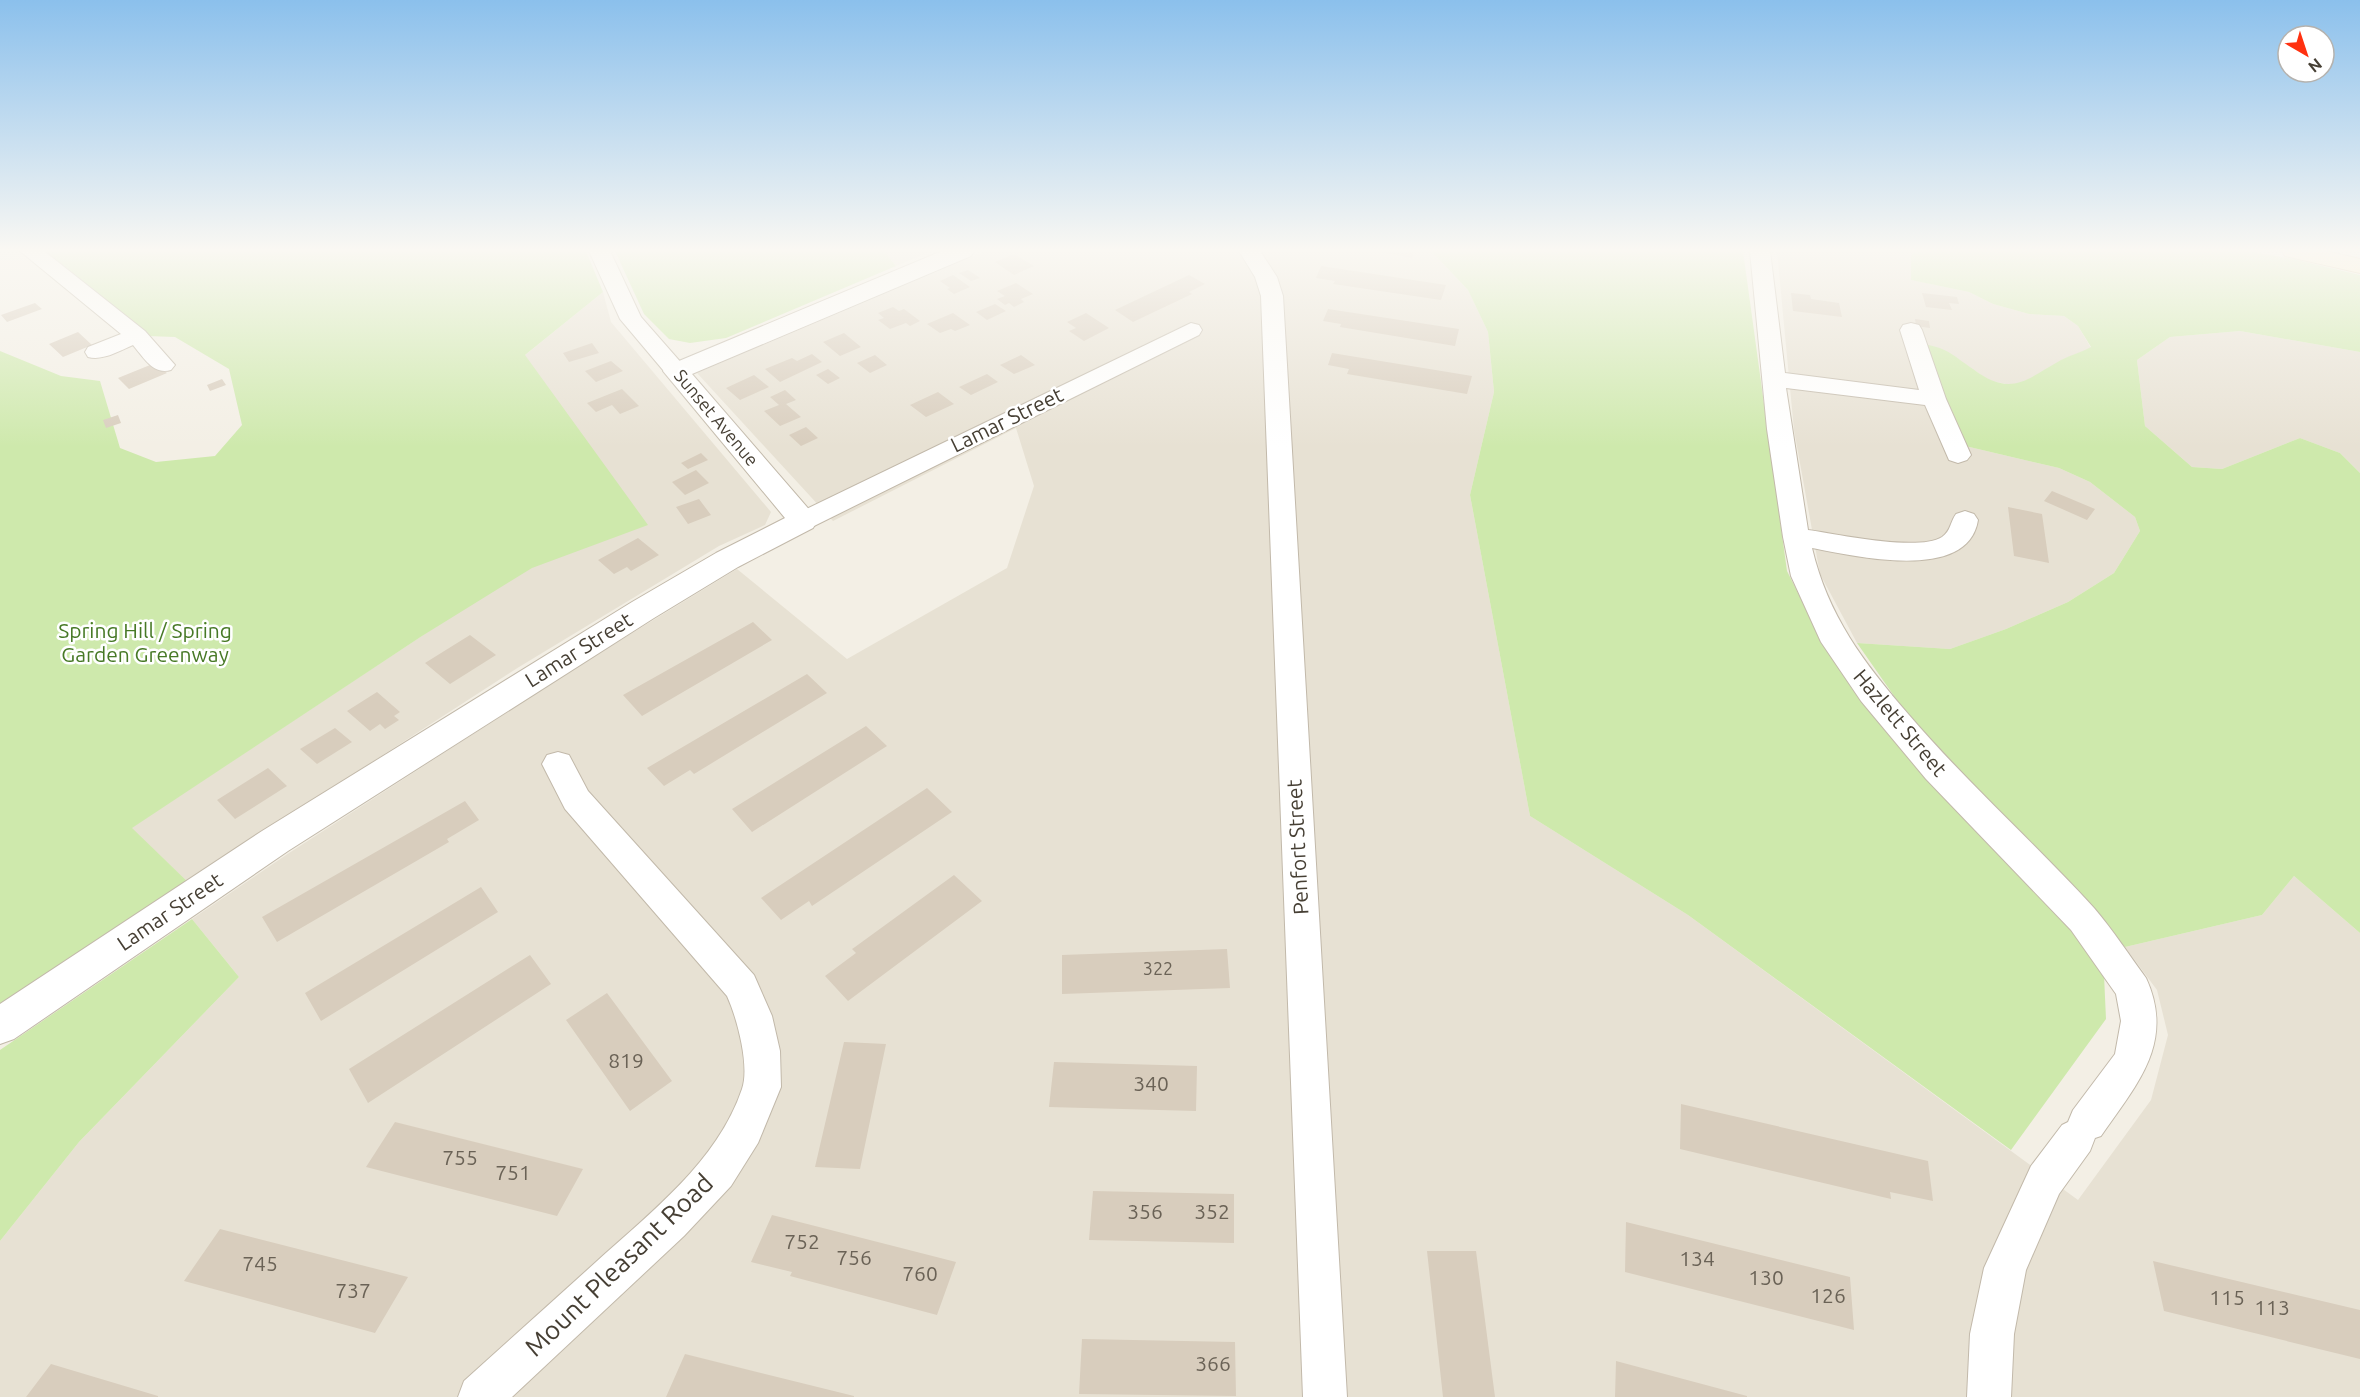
<svg xmlns="http://www.w3.org/2000/svg" width="2360" height="1397" font-family="Ubuntu,sans-serif">
	<rect width="100%" height="100%" fill="#f3efe5"/>
	<path fill="#e7e1d3" d="M884,251H932L896,266Z
		M986,251H1431L1468,290L1488,332L1494,392L1470,495L1530,816L1688,915L2078,1200L2151,1100L2168,1035L2157,990L2125,947L2262,915L2294,876L2360,933V1397H0V1241L79,1142L239,977L192,919L289,853L588,660L737,569L847,659L1007,568L1034,486L1016,428L833,521L697,373Z
		M1777,251H1917L1911,255L1912,280L1969,292L1993,304L2029,314L2064,316L2078,326L2091,348L2062,360L2031,380L2012,385L1990,381L1974,370L1961,445L2059,468L2090,482L2135,517L2140,531L2114,573L2068,602L2006,629L1950,649L1857,643L1820,574L1794,430Z
		M603,292L611,322L771,512L765,525L719,546L519,667L355,773L192,886L131,828L499,585L524,356Z
		M2240,331L2360,352V473L2340,453L2300,438L2222,469L2192,467L2145,426L2137,360L2170,337Z"/>
	<path fill="#cee9ac" d="M44,251H586L603,292L525,355L648,525L532,568L422,636L132,828L192,886L0,1013V351L61,376L100,381L120,448L156,462L215,456L242,425L229,369L175,337L147,336Z
		M615,251H884L896,266L726,338L690,343L669,339L644,314Z
		M1431,251H1743L1787,571L1820,637L1852,689L1921,765L2060,907L2104,975L2106,1019L2011,1150L1688,915L1530,816L1470,495L1494,392L1488,332L1468,290Z
		M1917,251H2248L2293,259L2360,275V352L2240,331L2170,337L2137,360L2145,426L2192,467L2222,469L2300,438L2340,453L2360,473V933L2294,876L2262,915L2125,947L1908,716L1857,643L1950,649L2006,629L2068,602L2114,573L2140,531L2135,517L2090,482L2059,468L1961,445L1924,344C1950,349 1952,355 1973,369C2011,398 2027,379 2061,360C2071,355 2082,352 2091,347L2078,326L2064,316L2029,314L1993,304L1969,292L1911,280V255Z
		M192,919L239,977L79,1142L0,1241V1050Z"/>
	<path fill="#d8cdbd" d="M1375,251H1414L1412,258Z
		M1014,254L1034,266L1014,275L995,262Z
		M1321,266L1446,285L1441,300L1333,284L1335,281L1316,278Z
		M968,270L980,278L971,281L959,273Z
		M953,275L970,287L954,294L947,289L950,288L940,281Z
		M1189,275L1205,284L1189,292L1192,294L1133,322L1115,310Z
		M1016,283L1033,294L1021,299L1024,302L1014,307L1009,303L1005,305L997,299L1005,296L997,291Z
		M1791,293L1810,295L1811,299L1839,303L1842,317L1793,311Z
		M1922,293L1957,297L1959,304L1949,303L1952,310L1926,307Z
		M35,303L42,309L7,322L1,315Z
		M995,304L1006,311L987,320L976,312Z
		M893,307L899,311L904,309L920,321L910,326L906,323L890,329L878,320L884,318L878,313Z
		M1328,309L1459,329L1455,346L1340,327L1341,324L1323,321Z
		M953,313L970,325L955,331L951,329L940,333L927,324Z
		M1086,313L1109,328L1084,341L1069,331L1076,328L1067,322Z
		M1915,319L1929,321L1930,328L1916,326Z
		M78,332L92,345L63,357L49,344Z
		M844,333L861,347L840,356L823,342Z
		M592,343L599,353L569,362L563,353Z
		M1332,353L1472,376L1467,394L1347,374L1349,369L1328,365Z
		M812,354L822,362L780,382L765,369L792,358L797,361Z
		M875,355L887,365L870,373L857,363Z
		M1021,355L1035,365L1014,374L1000,365Z
		M611,361L623,371L596,382L585,371Z
		M155,363L167,373L129,389L118,378Z
		M828,369L840,378L828,384L816,375Z
		M987,374L998,382L971,395L959,387Z
		M754,375L769,387L740,400L726,388Z
		M222,379L226,385L210,391L207,385Z
		M622,389L639,406L620,414L612,405L596,412L587,403Z
		M785,390L796,400L786,404L801,417L780,426L764,411L779,405L770,397Z
		M938,392L954,404L926,417L910,405Z
		M118,415L121,423L106,428L103,420Z
		M806,427L818,438L801,446L789,435Z
		M701,453L708,460L688,469L681,463Z
		M696,470L709,483L685,495L672,482Z
		M2052,491L2095,509L2087,520L2044,501Z
		M699,499L711,515L688,524L676,507Z
		M2008,507L2042,514L2049,563L2014,556Z
		M638,538L659,555L631,571L627,567L614,574L598,560Z
		M753,622L772,640L642,716L623,695Z
		M470,635L496,655L450,684L425,663Z
		M807,674L827,693L694,774L690,770L664,786L647,768Z
		M377,692L400,712L394,716L399,720L385,729L380,724L370,731L347,711Z
		M866,726L887,746L752,832L732,809Z
		M335,728L352,742L317,764L300,749Z
		M268,768L287,786L235,819L217,800Z
		M927,788L952,812L812,906L809,901L781,920L761,898Z
		M465,801L479,820L447,839L449,842L277,942L262,917Z
		M954,875L982,901L848,1001L825,976L856,953L852,949L855,947Z
		M481,887L498,912L321,1021L305,993Z
		M1227,949L1230,988L1062,994V955Z
		M530,955L551,984L368,1103L349,1069Z
		M607,993L672,1081L630,1111L566,1020Z
		M844,1042L886,1044L860,1169L815,1167Z
		M1054,1062L1197,1066L1196,1111L1049,1107Z
		M1681,1104L1928,1161L1933,1201L1890,1192L1891,1199L1680,1149Z
		M395,1122L583,1169L557,1216L366,1167Z
		M1093,1191L1234,1194V1243L1089,1240Z
		M772,1215L956,1262L937,1315L790,1276L792,1272L751,1262Z
		M1626,1222L1850,1277L1854,1330L1625,1272Z
		M220,1229L408,1277L375,1333L184,1281Z
		M1427,1251H1476L1495,1397H1443Z
		M2153,1261L2360,1310V1359L2164,1311Z
		M1082,1339L1235,1342L1236,1396L1079,1394Z
		M685,1354L854,1396V1397H666Z
		M1616,1361L1747,1396V1397H1615Z
		M51,1364L158,1396V1397H26Z"/>
	<g fill="none" stroke-linecap="round" stroke-linejoin="round">
		<defs>
			<path id="minor" d="M20,251H44L145,331L175,365L171,370C153,375 144,358 133,345C119,351 103,361 88,357L85,352L88,347L121,334Z
				M589,251H610L641,317L684,366L688,371L684,376L676,378L668,376L620,319Z
				M1239,251H1260L1277,277L1283,296L1347,1397H1303L1261,296L1255,277Z
				M1750,251H1770L1785,373L1919,390L1900,330L1903,325L1911,323L1919,325L1922,330L1946,399L1971,455L1967,460L1958,463L1949,460L1925,405L1786,388L1808,530C1837,534 1918,552 1942,537C1951,531 1950,522 1956,514L1965,511L1974,514L1978,520C1968,583 1855,556 1812,548C1828,616 1864,663 1909,715C1967,783 2034,842 2094,908C2113,930 2129,955 2146,978C2176,1043 2136,1085 2101,1136L2095,1138L2090,1151L2059,1194L2026,1270L2014,1334L2011,1397H1967L1970,1334L1984,1268L2031,1166L2062,1125L2068,1122L2073,1110L2115,1054L2121,1021L2116,994L2071,930L1926,779L1861,701L1821,642L1791,576L1783,537L1767,429Z
				M1191,323L1199,325L1202,330L1199,335L812,527L803,530L794,527L790,521L794,515Z
				M558,752L569,755L588,791L754,975L772,1016L780,1051L781,1087L758,1143L731,1186L684,1236L512,1397H458L464,1381C508,1341 552,1302 596,1262C650,1213 718,1161 742,1089C750,1066 737,1018 727,996L565,809L542,764L547,755Z"/>
			<path id="tertiary" d="M942,251H974L971,256L692,374L813,514L817,521L813,528L738,567L654,618L288,851L14,1039L0,1044V1004L262,831L632,602L716,553L785,518L663,371L667,366Z"/>
			<path id="secondary" d="M2282,251H2326L2360,259V273L2285,256Z"/>
		</defs>
		<use href="#minor" stroke="#c2b9aa" stroke-width="2"/>
		<use href="#tertiary" stroke="#c2b9aa" stroke-width="2"/>
		<use href="#secondary" stroke="#d5c393" stroke-width="2"/>
		<use href="#minor" fill="#fff" fill-rule="evenodd"/>
		<use href="#tertiary" fill="#fff" fill-rule="evenodd"/>
		<use href="#secondary" fill="#fff0c3" fill-rule="evenodd"/>
	</g>
	<linearGradient id="sky" x2="0" y2="1"><stop stop-color="#8bc0ec"/><stop offset="0.56" stop-color="#faf8f3"/><stop offset="1" stop-color="#faf8f3" stop-opacity="0"/></linearGradient>
	<rect width="2360" height="447" fill="url(#sky)"/>
	<g text-anchor="middle" stroke-width="5" stroke-linejoin="round" paint-order="stroke">
		<g font-size="18" fill="#463f34" stroke="#fff">
			<text transform="translate(716 418) rotate(50)" y="6">Sunset Avenue</text>
		</g>
		<g font-size="18" fill="#6a6256">
			<text x="1158" y="975">322</text>
		</g>
		<g font-size="21" fill="#463f34" stroke="#fff">
			<text transform="translate(1007 420) rotate(-26)" y="7">Lamar Street</text>
			<text transform="translate(579 650) rotate(-32)" y="7">Lamar Street</text>
			<text transform="translate(1900 723) rotate(50)" y="7">Hazlett Street</text>
			<text transform="translate(1298 847) rotate(-93)" y="7">Penfort Street</text>
			<text transform="translate(170 912) rotate(-34)" y="7">Lamar Street</text>
		</g>
		<g font-size="21" fill="#477926" stroke="#fff">
			<text x="145" y="638">Spring Hill / Spring<tspan x="145" dy="24">Garden Greenway</tspan></text>
		</g>
		<g font-size="21" fill="#6a6256">
			<text x="626" y="1068">819</text>
			<text x="1151" y="1091">340</text>
			<text x="460" y="1165">755</text>
			<text x="513" y="1180">751</text>
			<text x="1145" y="1219">356</text>
			<text x="1212" y="1219">352</text>
			<text x="802" y="1249">752</text>
			<text x="854" y="1265">756</text>
			<text x="1697" y="1266">134</text>
			<text x="260" y="1271">745</text>
			<text x="920" y="1281">760</text>
			<text x="1766" y="1285">130</text>
			<text x="353" y="1298">737</text>
			<text x="1828" y="1303">126</text>
			<text x="2227" y="1305">115</text>
			<text x="2272" y="1315">113</text>
			<text x="1213" y="1371">366</text>
		</g>
		<g font-size="26" fill="#463f34" stroke="#fff">
			<text transform="translate(619 1265) rotate(-44)" y="9">Mount Pleasant Road</text>
		</g>
	</g>
	<g transform="translate(2306 54) rotate(141)"><circle r="28" fill="#ffffff" stroke="#b5b2ae" stroke-width="1.5"/>
	<path d="M0-4.5L10 22L0 15L-10 22Z" fill="#ff3110"/>
	<text y="-9" font-size="16" font-weight="bold" text-anchor="middle" fill="#463f34">N</text>
	</g>
</svg>
